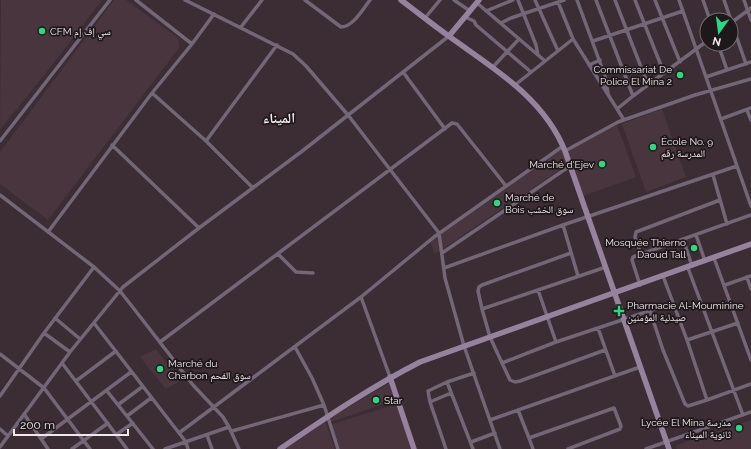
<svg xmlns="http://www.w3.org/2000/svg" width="751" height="449" font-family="Raleway,'Noto Naskh Arabic',sans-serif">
	<rect width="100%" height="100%" fill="#3b2d33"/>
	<path fill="#49353e" d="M1,0H102L53,64L0,130Z
		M114,0H126L178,38L179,48L48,220L0,184V152Z
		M662,109L686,177L646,192L622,124Z
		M617,125L636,177L583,196L567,151Z
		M561,148L567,165L435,254L430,241Z
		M156,349L180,381L166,389L140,357Z
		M389,383L395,400L331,422L329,418Z
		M397,404L412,449H340L332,424Z
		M751,420V449H677L676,445Z
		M325,421L335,449H283Z"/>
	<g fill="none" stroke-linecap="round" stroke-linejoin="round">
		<path stroke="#736677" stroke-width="3.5" d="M136,0L192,44
			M185,0L293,54L306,66L348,115L439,233L445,278L464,346L500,449
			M305,0L341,27C353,27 363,9 370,0
			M454,0L470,11
			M518,0L536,45L538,55
			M535,0L558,51
			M577,0L605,76L608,93
			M596,0L633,96
			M615,0L648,85
			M635,0L664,73
			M655,0L680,62
			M679,0L751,206
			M703,0L710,20
			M724,0L731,20
			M744,0L751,20
			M558,2L573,39L624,120
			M477,3L545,61
			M486,11L513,0
			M465,17L474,21L476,25L531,72
			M425,18L440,0
			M731,21L746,64
			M501,23L511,18L564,0
			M731,23L751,8
			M241,27L262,0
			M593,41L683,11
			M718,44L727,70
			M589,65L600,60
			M492,68L519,39
			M403,72L445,129
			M706,77L751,62
			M515,85L573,39
			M152,93L206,141L253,188
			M617,109L633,96L707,41
			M747,110L751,120
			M721,119L751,108
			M0,141L110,0
			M206,141L277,45
			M112,145L199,228
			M565,151L618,122L695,95L751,79
			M713,175L727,224
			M0,195L94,267L120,291L138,314L193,385L223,417L229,427L239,449
			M563,225L578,276
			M48,232L152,93L192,44L214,14
			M696,235L705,261
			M683,239L692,266
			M442,253L570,166
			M278,254L296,272L313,273
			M641,254L635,237L636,232L720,200
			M714,258L751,360
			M606,267L482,309L490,337L502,363L556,342L673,303
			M444,268L563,225L737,166
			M688,268L743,415
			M663,276L687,340L707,400L751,384
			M747,277L751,289
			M640,285L632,260L633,257L751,215
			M725,285L751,276
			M538,290L556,342
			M361,297L390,377
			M482,309L478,291L479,287L482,285L571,253
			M650,311L663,350L685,404L688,406L707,400
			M55,318L80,339
			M94,323L179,433
			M598,328L615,376
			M44,333L70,352
			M687,340L738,323
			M160,342L452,123L457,124L506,186
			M295,347L312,378L324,405L338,449
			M0,354L44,388L90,449
			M62,363L127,449
			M502,363L510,380L515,382L520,381L605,350
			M76,381L116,351
			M447,382L473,449
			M107,391L153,449
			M0,396L44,333L94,267
			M430,402L451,393
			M119,404L142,387
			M518,410L529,438
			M24,414L48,449
			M127,416L151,398
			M490,420L640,367
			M0,429L8,436
			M232,431L324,405
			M117,434L133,423
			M207,435L212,449
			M41,439L131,372
			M471,442L495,433
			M0,447L70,352L123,287L199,228L301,152L449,36
			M72,449L108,423
			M165,449L229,427
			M188,449L186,442L179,433L361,297L434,237L563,146
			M446,449L430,402L428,391L447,382L474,373
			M533,449L529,438L614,408L621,426L620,429L568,449
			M646,449L751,412"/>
		<path stroke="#97829e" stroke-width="5.5" d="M401,0C417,12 433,25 450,37C493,68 544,98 565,151L669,449
			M449,36L479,0
			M390,377L414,449
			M280,449C325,418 371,387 420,362L751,244"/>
	</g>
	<g fill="#2bd884" stroke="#1e181a" stroke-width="1.5">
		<circle cx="42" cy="31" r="4"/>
		<circle cx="680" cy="75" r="4"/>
		<circle cx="653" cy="147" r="4"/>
		<circle cx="602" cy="164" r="4"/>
		<circle cx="497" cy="203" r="4"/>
		<circle cx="694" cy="248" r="4"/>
		<path d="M617 305h4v4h4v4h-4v4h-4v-4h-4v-4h4z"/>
		<circle cx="160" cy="369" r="4"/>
		<circle cx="376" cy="400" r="4"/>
		<circle cx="739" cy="428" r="4"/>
	</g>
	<g text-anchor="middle" stroke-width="3.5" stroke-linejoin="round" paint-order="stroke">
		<g font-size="10" fill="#f0e8eb" stroke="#1e181a" text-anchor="start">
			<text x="50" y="35">CFM سي إف إم</text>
			<text x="672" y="73" text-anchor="end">Commissariat De<tspan x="672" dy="12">Police El Mina 2</tspan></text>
			<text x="661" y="145">École No. 9<tspan x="661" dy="12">المدرسة رقم</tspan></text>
			<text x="594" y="168" text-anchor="end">Marché d'Ejev</text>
			<text x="505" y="201">Marché de<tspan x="505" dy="12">Bois سوق الخشب</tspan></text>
			<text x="686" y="246" text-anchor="end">Mosquée Thierno<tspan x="686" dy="12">Daoud Tall</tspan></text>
			<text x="627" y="309">Pharmacie Al-Mouminine<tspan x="627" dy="12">صيدلية المؤمنين</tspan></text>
			<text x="168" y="367">Marché du<tspan x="168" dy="12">Charbon سوق الفحم</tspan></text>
			<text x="384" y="404">Star</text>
			<text x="731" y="426" text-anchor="end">Lycée El Mina مدرسة<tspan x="731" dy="12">ثانوية الميناء</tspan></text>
		</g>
		<g font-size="14" font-weight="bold" fill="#f0e8eb" stroke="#1e181a">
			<text x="279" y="123">الميناء</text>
		</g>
	</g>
	<g transform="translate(719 32) rotate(194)"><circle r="19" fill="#1e181a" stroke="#726b6e"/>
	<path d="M0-3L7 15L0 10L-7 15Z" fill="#2bd884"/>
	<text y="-6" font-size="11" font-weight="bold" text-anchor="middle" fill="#f0e8eb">N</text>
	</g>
	<path d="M14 429v6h114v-6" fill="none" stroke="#f0e8eb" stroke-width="2"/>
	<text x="20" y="429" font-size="12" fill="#f0e8eb" stroke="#1e181a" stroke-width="3" paint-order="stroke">200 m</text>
</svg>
